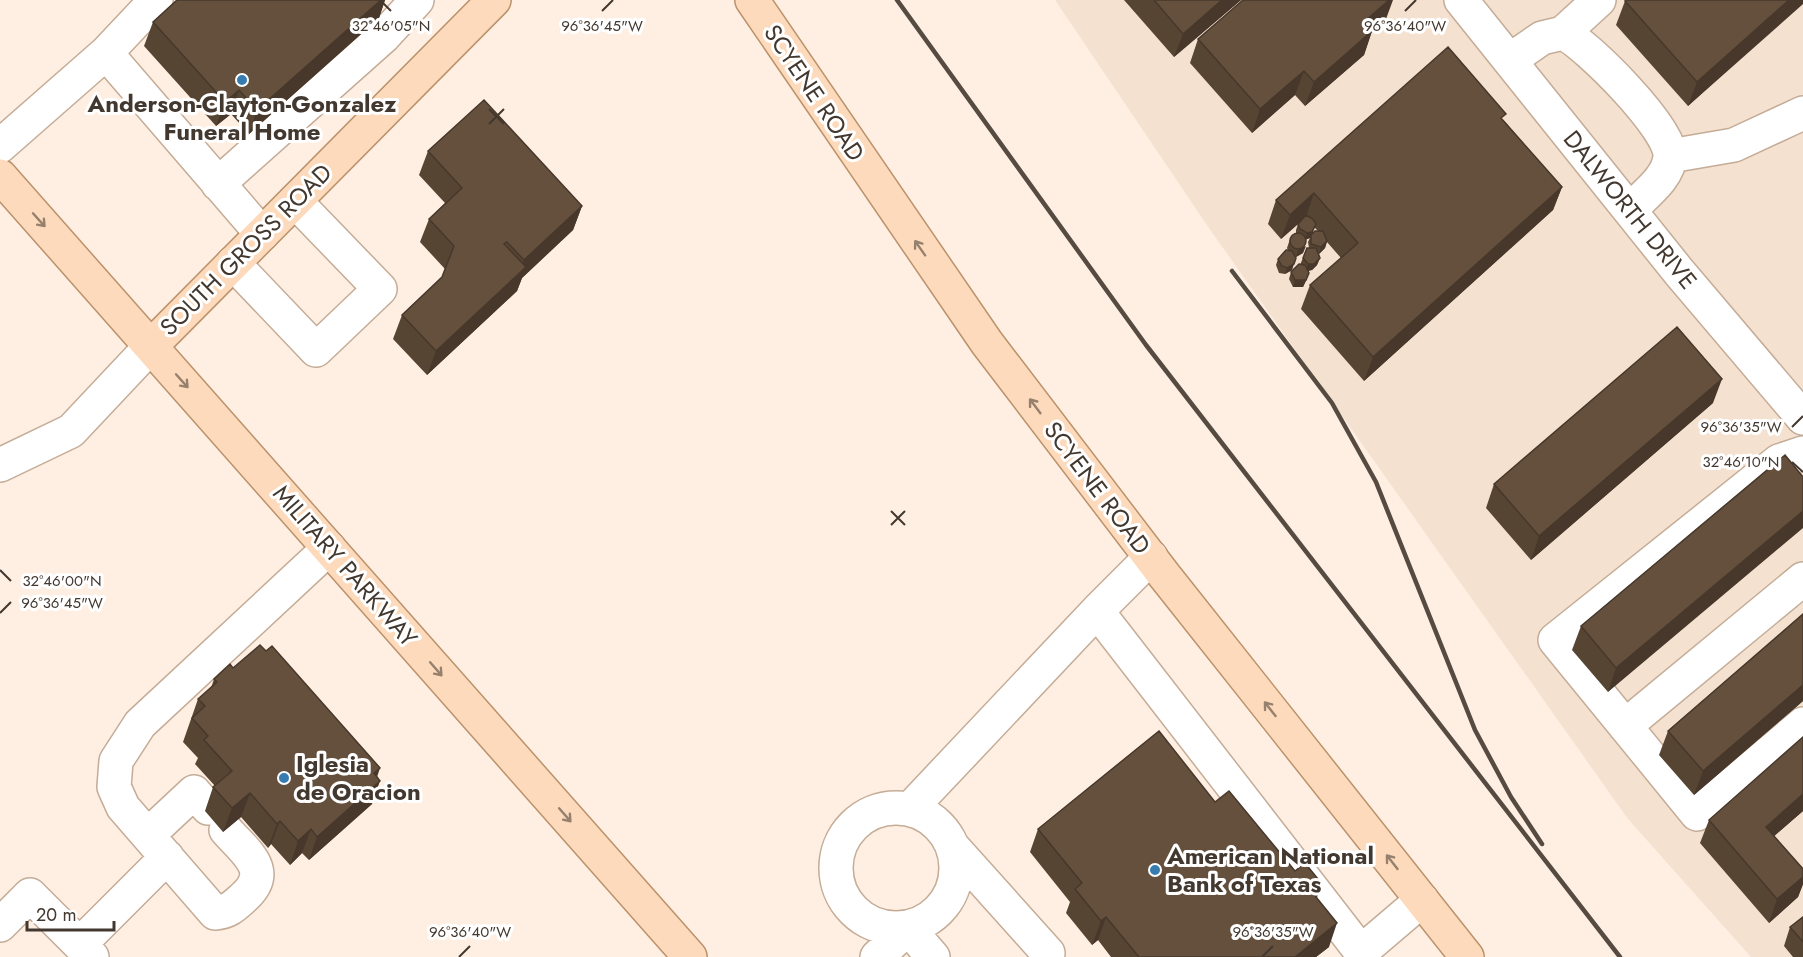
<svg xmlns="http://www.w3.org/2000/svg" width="1803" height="957" font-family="Jost,sans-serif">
	<rect width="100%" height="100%" fill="#ffefe2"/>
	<path fill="#f4e1d0" d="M1055,0H1803V957H1751L1628,819L1211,231Z"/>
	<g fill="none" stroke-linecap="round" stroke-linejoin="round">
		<defs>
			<path id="minor" d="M1461,0L1679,272L1803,418
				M1563,33L1599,0
				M106,53L156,0
				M1510,60L1542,38L1563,33C1587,44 1672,130 1670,156C1669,178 1644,195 1630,210
				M0,146L106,53L262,234
				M1670,156L1734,145L1803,113
				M218,184L383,37L417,0
				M233,263L316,350L380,289L295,201
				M1803,453L1779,461L1555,640L1697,814L1803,724
				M0,465L71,431L151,346
				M1097,611L1151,557
				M1625,726L1803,579
				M836 868a60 60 0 1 1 120 0a60 60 0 1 1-120 0Z
				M910,809L1097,611L1365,957
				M226,830C246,853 274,871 243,898C233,907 228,912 215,913L123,807L114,787L116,761L140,724L329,548
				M148,835L194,792L208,808
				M952,846L1048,953
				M0,925L30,895L92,957
				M80,944L167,857
				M1361,952L1422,900
				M877,957L908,928L933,957"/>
			<path id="major" d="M752,0L987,343L1164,575L1467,957
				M0,176L690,957
				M151,346L494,0"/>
		</defs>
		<use href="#minor" stroke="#c4ac97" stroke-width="36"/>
		<use href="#major" stroke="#ba926c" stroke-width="36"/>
		<use href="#minor" stroke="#fff" stroke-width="33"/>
		<use href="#major" stroke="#fddabb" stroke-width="33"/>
		<path stroke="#554b41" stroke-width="4.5" d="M897,0L1146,345L1620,957
			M1232,271L1332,403L1376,482L1475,730L1511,797L1542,844"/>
	</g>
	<path fill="#574534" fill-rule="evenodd" d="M177,0H385L379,18L249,134L231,114L216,126L144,46L153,22Z
		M1124,0H1241L1174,57Z
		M1803,0L1688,106L1616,25L1625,1Z
		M1386,19L1372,31L1364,55L1305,106L1295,95L1252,133L1190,63L1198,39Z
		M1504,121L1562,187L1553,210L1364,381L1301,309L1310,285L1341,258L1327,242L1325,248L1319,254L1318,253L1320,258L1317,265L1312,270L1308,271L1307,279L1303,287H1293L1289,279L1291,272L1300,265L1307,248H1309L1308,242L1310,238L1306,239L1303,253L1296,257L1294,256L1292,270L1285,274L1279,273L1276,265L1278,259L1288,251L1287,248L1291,236L1296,233V230L1298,224L1281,239L1268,224L1276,200ZM1314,227L1318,231L1311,234Z
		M428,151L582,206L573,230L522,278L517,291L427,375L393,339L402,315L442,277L445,269L420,242L429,219L445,203L419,175Z
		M1713,403L1531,560L1486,508L1494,484Z
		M1785,455L1608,692L1572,650L1581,626Z
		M1803,614V701L1694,795L1659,755L1668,731Z
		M233,668L377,777L372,804L309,860L302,853L290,865L271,844L268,848L241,817L223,832L205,811L213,787L215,786L195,764L198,758L183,742L198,699L211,688L214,679Z
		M1215,802L1317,898L1329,947L1316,957H1111L1098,940L1092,945L1066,913L1070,902L1030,852L1038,829Z
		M1803,811L1774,836L1803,869V884L1798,897L1769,923L1700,843L1709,820Z
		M1803,917V957H1793L1784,946L1790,927Z"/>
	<path fill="#47382b" d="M381,0H385L379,18L249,134L257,110Z
		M1222,0H1241L1174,57L1183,34Z
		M1389,0H1393L1386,19L1372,31L1364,55L1305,106L1314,82L1364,22Z
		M1789,0H1803V4L1688,106L1697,82Z
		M1304,71L1295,95L1252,133L1260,109Z
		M239,90L231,114L216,126L225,102Z
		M1562,187L1553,210L1364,381L1373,357Z
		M1314,193L1306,217L1281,239L1290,215Z
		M582,206L573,230L522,278L517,291L427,375L436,351L519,274L524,260Z
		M1316,224L1310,238L1305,240L1307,233Z
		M1327,241L1325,248L1319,254L1321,247Z
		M1306,246L1303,253L1296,257L1298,250Z
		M1320,258L1317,265L1312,270L1306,271L1308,264Z
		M1294,264L1292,270L1285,274L1287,268Z
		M1309,273L1303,287H1293L1295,280Z
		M1722,379L1713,403L1531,560L1539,536Z
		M1803,511V528L1608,692L1616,668Z
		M1803,685V701L1694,795L1703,771Z
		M380,768L374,786L380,781L372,804L309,860L317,837L374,773Z
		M250,793L241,817L223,832L232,808Z
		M1803,794V811L1757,851L1766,827Z
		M280,821L271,844L268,848L277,824Z
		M311,829L302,853L290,865L298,841Z
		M1803,877V884L1798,897L1769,923L1777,899Z
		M1322,884L1313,908L1312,892Z
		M1106,917L1098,940L1092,945L1101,921Z
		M1337,923L1329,947L1316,957H1295Z"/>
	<path fill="#65503d" stroke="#47382b" stroke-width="1.5" d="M177,0H381L257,110L239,90L225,102L153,22Z
		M1154,0H1222L1183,34Z
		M1243,0H1389L1364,22L1372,31L1314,82L1304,71L1260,109L1198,39Z
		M1626,0H1789L1697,82L1625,1Z
		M1448,47L1506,114L1501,118L1562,187L1373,357L1310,285L1358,243L1314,193L1290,215L1276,200Z
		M484,100L582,206L524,260L507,242L504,244L526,267L436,351L402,315L442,277L454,246L429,219L462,188L428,151Z
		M1306,215L1313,219L1316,224L1312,232L1307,233L1300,229L1298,224Z
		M1315,231H1323L1327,241L1321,247L1311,244V235Z
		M1290 241a8 8 0 1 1 16 0a8 8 0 1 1-16 0Z
		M1307,248H1316L1320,258L1314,264H1308L1303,258Z
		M1286,250L1292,251L1296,258L1294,264L1287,268L1282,266L1278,259Z
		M1299,264L1305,265L1309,273L1306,280H1295L1291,272Z
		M1677,327L1722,379L1539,536L1494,484Z
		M1785,455L1803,477V511L1616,668L1581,626Z
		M1803,614V685L1703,771L1668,731Z
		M260,645L266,651L272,646L380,768L374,773L380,781L317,837L311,829L298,841L280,821L277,824L250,793L232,808L213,787L232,771L204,740L208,736L192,718L205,706L198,699L217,682L214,679L230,664L233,668Z
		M1159,731L1215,802L1229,791L1295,871L1305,863L1322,884L1312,892L1337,923L1295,957H1139L1106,917L1101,921L1075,889L1082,883L1038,829Z
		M1803,737V794L1766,827L1803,869V877L1777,899L1709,820Z
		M1803,917V942L1790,927Z"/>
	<defs><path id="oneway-shaft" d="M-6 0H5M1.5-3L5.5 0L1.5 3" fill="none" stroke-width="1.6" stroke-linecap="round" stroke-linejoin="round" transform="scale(1.5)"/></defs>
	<g stroke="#96816e">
		<use href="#oneway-shaft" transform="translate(39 220) rotate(48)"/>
		<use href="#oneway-shaft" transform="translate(920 248) rotate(-125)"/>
		<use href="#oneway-shaft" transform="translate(182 381) rotate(48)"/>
		<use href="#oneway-shaft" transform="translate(1035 406) rotate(-127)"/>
		<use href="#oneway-shaft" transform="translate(436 669) rotate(49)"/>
		<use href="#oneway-shaft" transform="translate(1270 709) rotate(-128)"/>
		<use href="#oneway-shaft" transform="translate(565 815) rotate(49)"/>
		<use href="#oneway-shaft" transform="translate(1392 862) rotate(-128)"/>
	</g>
	<path fill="none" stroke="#42382f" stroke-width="2" d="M380,0L391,11M602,11L613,0M1405,11L1416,0M489,109L504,124M489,124L504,109M1792,427L1803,416M1792,462L1803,472M891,511L905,525M891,525L905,511M0,570L11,581M0,613L11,602M459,957L470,946M1262,957L1273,946"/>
	<g fill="#367cb1" stroke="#fff" stroke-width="2">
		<circle cx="242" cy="80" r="6"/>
		<circle cx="284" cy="778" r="6"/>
		<circle cx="1155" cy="870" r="6"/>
	</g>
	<g text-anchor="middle" stroke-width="6" stroke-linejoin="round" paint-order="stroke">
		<g font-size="24" fill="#42382f" stroke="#fff">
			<text transform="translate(814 93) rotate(56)" y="8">SCYENE ROAD</text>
			<text transform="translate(1630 210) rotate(51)" y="8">DALWORTH DRIVE</text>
			<text transform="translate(246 250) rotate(-45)" y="8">SOUTH GROSS ROAD</text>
			<text transform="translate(1097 488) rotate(53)" y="8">SCYENE ROAD</text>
			<text transform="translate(345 566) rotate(49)" y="8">MILITARY PARKWAY</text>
		</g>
		<g font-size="24" font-weight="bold" fill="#42382f" stroke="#fff" text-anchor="start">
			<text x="242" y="112" text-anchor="middle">Anderson-Clayton-Gonzalez<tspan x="242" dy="28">Funeral Home</tspan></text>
			<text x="296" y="772">Iglesia<tspan x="296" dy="28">de Oracion</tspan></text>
			<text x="1167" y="864">American National<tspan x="1167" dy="28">Bank of Texas</tspan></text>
		</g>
	</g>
	<g font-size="15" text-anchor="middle" fill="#42382f" stroke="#fff" stroke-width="6" stroke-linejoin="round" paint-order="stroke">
		<text x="391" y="31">32°46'05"N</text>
		<text x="602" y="31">96°36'45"W</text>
		<text x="1405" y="31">96°36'40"W</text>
		<text x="1741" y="432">96°36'35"W</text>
		<text x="1741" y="467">32°46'10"N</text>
		<text x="62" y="586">32°46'00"N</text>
		<text x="62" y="608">96°36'45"W</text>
		<text x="470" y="937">96°36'40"W</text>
		<text x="1273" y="937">96°36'35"W</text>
	</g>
	<path d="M27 921v9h87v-9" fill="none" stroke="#42382f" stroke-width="3"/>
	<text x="36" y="921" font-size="18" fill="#42382f" stroke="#ffffff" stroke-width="4.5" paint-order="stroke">20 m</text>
</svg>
